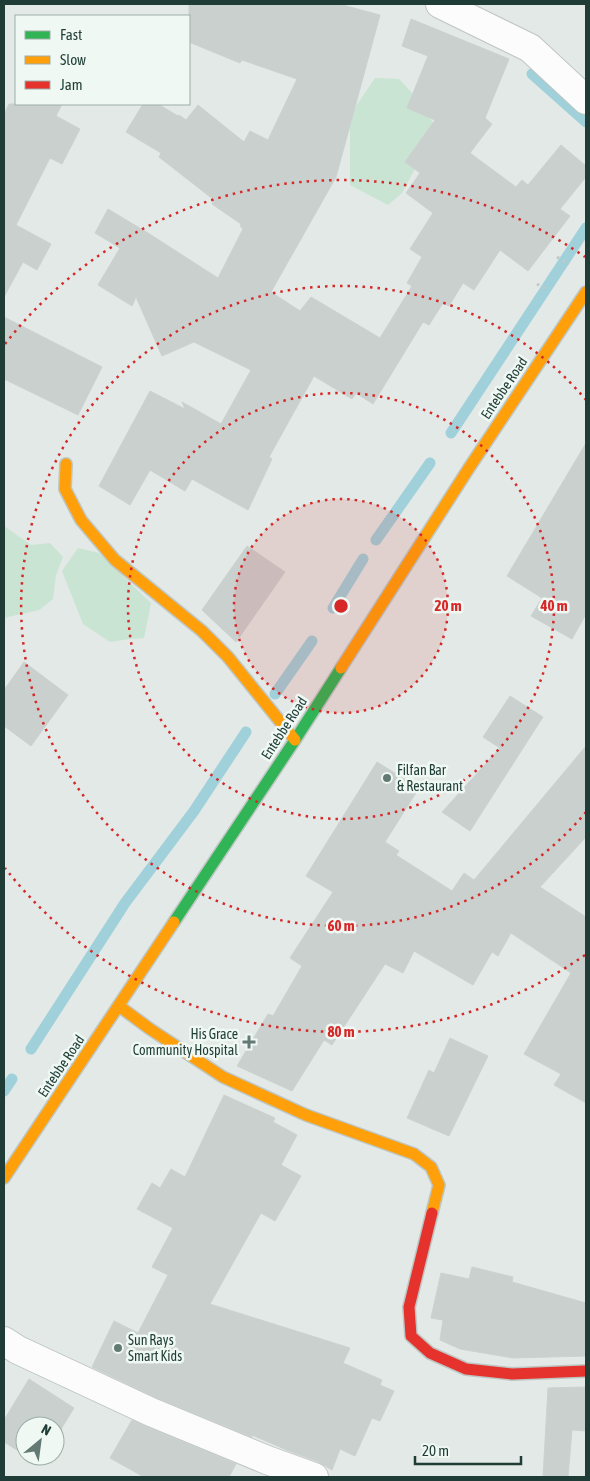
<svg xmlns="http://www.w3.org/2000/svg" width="590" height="1481" font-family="'Asap Condensed',sans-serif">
	<rect width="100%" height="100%" fill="#e2e9e6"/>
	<path fill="#cae4d3" d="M375,78L399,79L424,106L436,129L402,193L388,205L350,185V115Z
		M4,526L31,545L50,543L63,557L56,575L53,599L39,610L4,618Z
		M78,548L99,553L151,603L144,638L129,639L110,642L83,624L62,571Z"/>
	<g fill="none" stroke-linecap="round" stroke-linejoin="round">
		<path stroke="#a0d0da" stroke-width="11" d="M532,74L586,122
			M451,433L586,228
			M376,540L430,463
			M333,608L363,559
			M275,694L312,641
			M31,1049L125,903L194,811L246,732
			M4,1091L12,1079"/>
	</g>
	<path fill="#cad0ce" stroke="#cbd2cf" d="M189,4H339L380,15L336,177L271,292L300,311L311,297L380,338L412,286L407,283L422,257L410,249L433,213L406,193L420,173L405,162L435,120L407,108L428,56L402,46L411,19L509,59L485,118L492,124L470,153L516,187L522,180L528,185L561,145L586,166V177L560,209L570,216L528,271L500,250L474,290L463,283L449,306L443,303L429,325L423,322L373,404L356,393L352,399L314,376L269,457L272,459L248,510L192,479L185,491L150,470L130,505L99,486L150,391L185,409L182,402L221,424L251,370L194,342L162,356L136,297L132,306L98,285L120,248L95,233L108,209L148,233L218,278L243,229L240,226L241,224L212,204L214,200L159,157L161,153L126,132L143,104H158L178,116L179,115L186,120L198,105L244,142L250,131L268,140L297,79L242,60L240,63L189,42Z
		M9,104H62L56,116L80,129L62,164L50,158L16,225L51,244L37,270L23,262L4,297V114Z
		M4,317L102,367L78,415L4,379Z
		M586,443V614L572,639L531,616L542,598L507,576Z
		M247,546L285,572L236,642L202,610Z
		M24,662L68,695L31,746L4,726V690Z
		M510,696L543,717L470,831L442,812L500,748L483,737Z
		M586,746V837L540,887L586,917V1103L554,1085L561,1074L524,1054L571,973L511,933L498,956L492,952L473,985L414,951L403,973L385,964L332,1045L324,1040L292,1091L237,1066L268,1014L273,1016L302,966L290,958L333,892L306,876L377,762L419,788L385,842L399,851L396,855L452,891L464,873L474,880Z
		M450,1038L488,1056L449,1136L407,1118L429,1070L434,1073Z
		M224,1095L275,1118L273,1122L297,1135L281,1165L301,1176L275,1221L261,1213L210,1304L350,1348L343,1363L382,1380L380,1385L394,1391L380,1421L372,1418L355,1456L340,1449L332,1470L319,1462L289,1451L252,1435V1437L157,1398L92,1367L114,1321L138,1333L168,1275L152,1267L173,1228L137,1209L152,1183L160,1188L171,1169L185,1177Z
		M472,1267L513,1277L512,1282L586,1303V1356L513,1358L460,1349L440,1340L443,1320L431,1318L441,1273L469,1279Z
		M29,1379L74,1408L55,1439V1426H25V1455L4,1442V1420Z
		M586,1387V1431L572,1430L568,1477H543L548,1388Z
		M132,1420L145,1426L236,1464L229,1477H144L110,1458Z"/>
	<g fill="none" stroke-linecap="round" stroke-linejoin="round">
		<defs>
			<path id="street" d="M440,4L530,48L586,100
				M4,1341L18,1350L151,1412L267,1460L314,1477"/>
			<path id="fast" d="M174,922L295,740L341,668"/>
			<path id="slow" d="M66,464L65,489L81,520L115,560L202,631L228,657L295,740
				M341,668L469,468L586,292
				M119,1006L150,1029L223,1077L306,1115L414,1154L431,1167L439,1185L432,1213
				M4,1178L174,922"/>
			<path id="jam" d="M432,1213L409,1307L411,1336L430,1353L466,1369L512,1374L586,1371"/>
		</defs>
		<use href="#street" stroke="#bfc6c3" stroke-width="30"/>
		<use href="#fast" stroke="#bec6c3" stroke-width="14"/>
		<use href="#slow" stroke="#bec6c3" stroke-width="14"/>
		<use href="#jam" stroke="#bec6c3" stroke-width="14"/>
		<path stroke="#bfc9c6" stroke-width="3" stroke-dasharray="2.5 4" stroke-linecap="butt" d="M557,257L569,264
			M537,284L548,290"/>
		<use href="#street" stroke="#fbfcfb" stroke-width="28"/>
		<use href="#fast" stroke="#30b455" stroke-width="11"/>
		<use href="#slow" stroke="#ff9f0a" stroke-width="11"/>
		<use href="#jam" stroke="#e5322d" stroke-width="11"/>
	</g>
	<circle cx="341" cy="606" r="107" fill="#d62828" fill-opacity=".12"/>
	<g fill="none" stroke="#d62828" stroke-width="2.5" stroke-dasharray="2.5 5">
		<circle cx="341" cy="606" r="107"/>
		<circle cx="341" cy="606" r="213"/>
		<path d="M586 812A320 320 0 1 1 586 400"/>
		<path d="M585 955A426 426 0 0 1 5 868M5 344A426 426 0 0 1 585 257"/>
	</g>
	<g fill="#637974" stroke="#f0f8f4" stroke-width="2">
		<circle cx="387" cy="778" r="5"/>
		<path d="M246.5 1034.5h5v5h5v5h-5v5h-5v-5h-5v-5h5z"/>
		<circle cx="118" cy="1348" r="5"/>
	</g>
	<g text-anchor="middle" stroke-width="5" stroke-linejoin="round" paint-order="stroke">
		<g font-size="14" fill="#1f3d36" stroke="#f0f8f4">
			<text transform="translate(504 388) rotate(-56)" y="5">Entebbe Road</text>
			<text transform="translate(284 728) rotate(-57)" y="5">Entebbe Road</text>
			<text transform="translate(61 1066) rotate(-56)" y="5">Entebbe Road</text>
		</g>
		<g font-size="14" fill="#1f3d36" stroke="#f0f8f4" text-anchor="start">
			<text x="397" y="775">Filfan Bar<tspan x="397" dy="16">&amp; Restaurant</tspan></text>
			<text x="238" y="1039" text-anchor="end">His Grace<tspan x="238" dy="16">Community Hospital</tspan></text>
			<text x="128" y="1345">Sun Rays<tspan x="128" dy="16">Smart Kids</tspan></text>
		</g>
	</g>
	<circle cx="341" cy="606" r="8" fill="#d62828" stroke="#f0f8f4" stroke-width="2.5"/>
	<g font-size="15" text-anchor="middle" font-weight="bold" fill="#d62828" stroke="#f0f8f4" stroke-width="5" stroke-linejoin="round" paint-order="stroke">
		<text x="448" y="611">20 m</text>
		<text x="554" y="611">40 m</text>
		<text x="341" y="931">60 m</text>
		<text x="341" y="1037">80 m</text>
	</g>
	<rect width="590" height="1481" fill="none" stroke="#1f3d36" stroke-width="10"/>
	<rect x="15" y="15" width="175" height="90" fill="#f0f8f4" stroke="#9cada8"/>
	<rect x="25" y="31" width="25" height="8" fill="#30b455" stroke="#9cada8"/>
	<text x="60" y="40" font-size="15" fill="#1f3d36">Fast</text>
	<rect x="25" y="56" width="25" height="8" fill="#ff9f0a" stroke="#9cada8"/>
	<text x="60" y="65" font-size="15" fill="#1f3d36">Slow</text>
	<rect x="25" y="81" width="25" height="8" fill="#e5322d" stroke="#9cada8"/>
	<text x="60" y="90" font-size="15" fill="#1f3d36">Jam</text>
	<g transform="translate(40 1441) rotate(29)"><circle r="24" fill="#f0f8f4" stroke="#9cada8"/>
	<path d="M0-4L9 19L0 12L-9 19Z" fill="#637974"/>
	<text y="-8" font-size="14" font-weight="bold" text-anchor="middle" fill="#1f3d36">N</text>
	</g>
	<path d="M415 1456v8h106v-8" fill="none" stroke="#1f3d36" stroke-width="2.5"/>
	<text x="422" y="1456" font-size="15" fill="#1f3d36" stroke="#f0f8f4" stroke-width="4" paint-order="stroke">20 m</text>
</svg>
